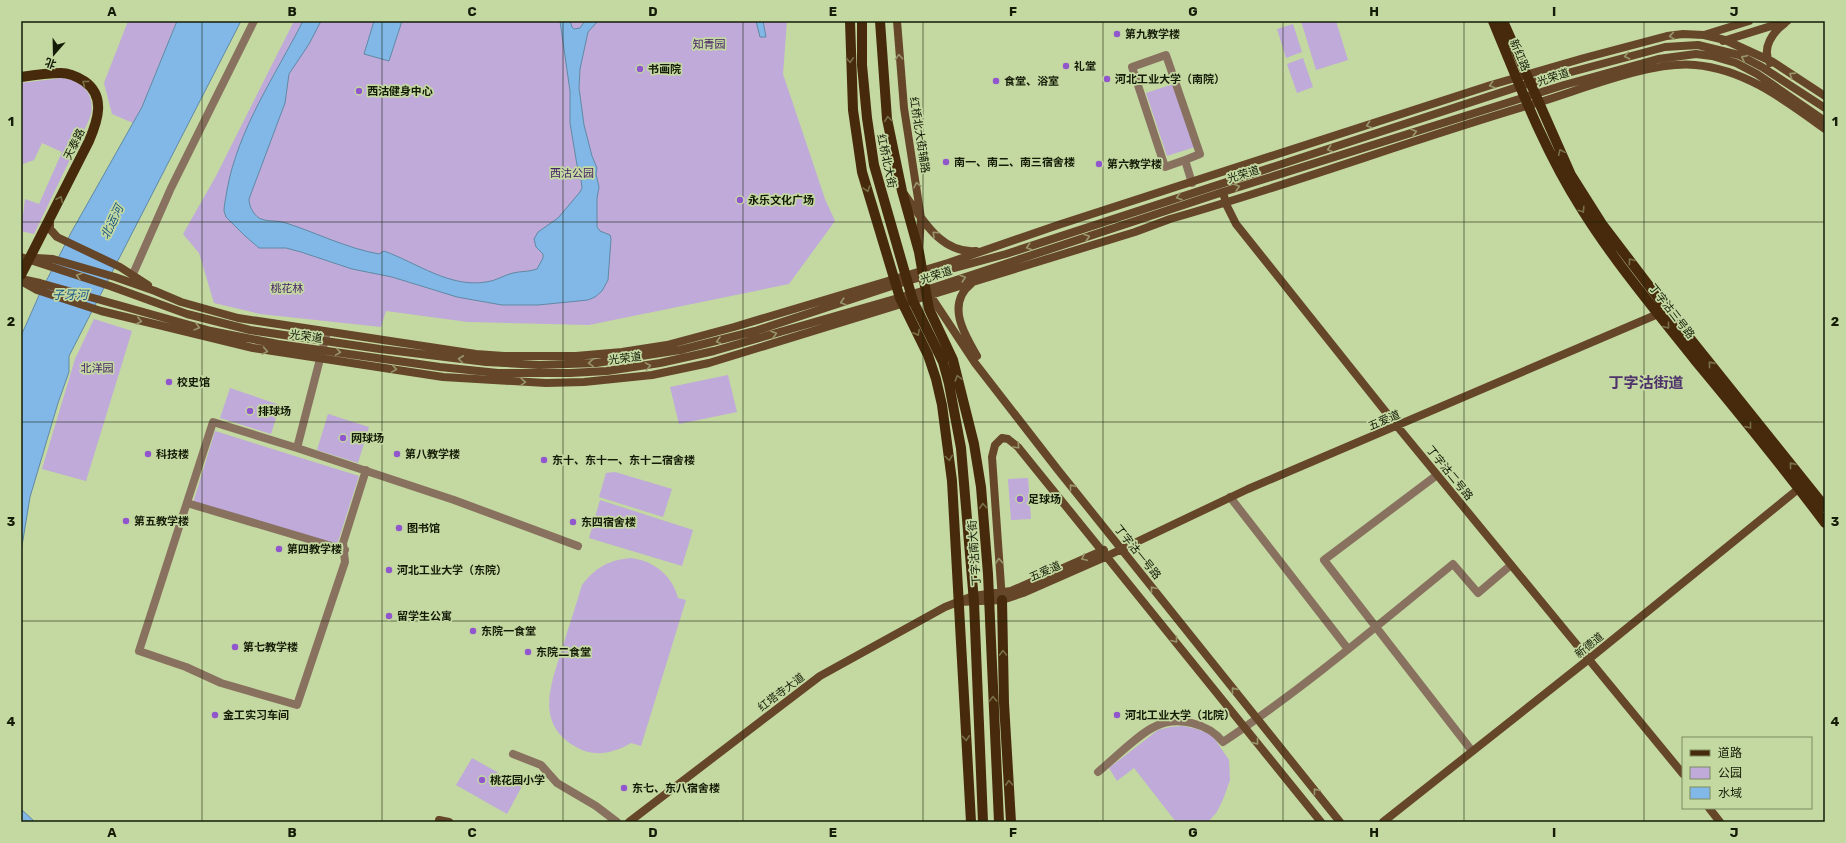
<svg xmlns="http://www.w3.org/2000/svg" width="1846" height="843" font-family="Rubik,'Noto Sans SC',sans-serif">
	<rect width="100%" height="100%" fill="#c4d8a1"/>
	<path fill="#bfaada" d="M128,21H177L142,107L133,123L112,114L104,83Z
		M294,21H787L783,74L825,199L835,221L789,284L589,325L468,322L386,311L381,327L260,314L214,303L199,253L183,234L216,176Z
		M1301,21H1336L1348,60L1316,70Z
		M1293,24L1302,52L1286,58L1277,29Z
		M1303,58L1313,87L1297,93L1287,64Z
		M62,78C84,80 98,98 89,120L34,234L21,231L25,199L39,204L62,152L42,143L34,160L23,164L21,153V83Z
		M1173,84L1195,147L1167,156L1146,93Z
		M94,319L132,331L86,481L42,469L75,359Z
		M728,375L737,412L679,424L670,387Z
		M230,388L280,405L271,434L220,418Z
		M328,414L369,427L358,463L317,450Z
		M215,431L359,476L336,548L193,503Z
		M615,472L672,489L663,517L599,497L606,473Z
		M1028,478L1031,519L1011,520L1008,479Z
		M600,500L693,530L682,566L589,538Z
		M631,558C654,561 672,575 678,598L686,600L641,746L631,743C614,753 594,758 576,747C533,723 552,682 563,646C569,626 576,605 582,585C596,567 609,560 631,558Z
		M1183,726L1197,729L1212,735L1229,760L1230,780L1224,797L1217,812L1208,822H1176L1134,768L1117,781L1109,768L1158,730L1170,727Z
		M472,758L522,786L507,814L456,785Z"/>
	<path fill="#81b8e7" stroke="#6089a4" d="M177,21H241L69,356V372L58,403L30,497L21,552V336L40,293L72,231L142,107Z
		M303,21H321L309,44L289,74L285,103L249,199C249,206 253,214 259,218C266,222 277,220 286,223C317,233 346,248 379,254L384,251C417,263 450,288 486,282C496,281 504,275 513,273C521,271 529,272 537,269L543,258V254L536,247L534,239L538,232L558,218L580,192L582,188L580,171L577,165L570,123V91L560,21H570L572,27L574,29L580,28L585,21H598L588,32L580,69L579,88L584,125L592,156L597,168L596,174L599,187L597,198V227L600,231L610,235L611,239L608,280L602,291L595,297L588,300L538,305H502L457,297L392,277L352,269L301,252L286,248H259L244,235L226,217L224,211C224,204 226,198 227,190C238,129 275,76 303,21Z
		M374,21H402L389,61L364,54Z
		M756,21H763L766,37H760Z
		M21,809L35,822H21Z"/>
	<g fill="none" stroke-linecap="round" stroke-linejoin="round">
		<path stroke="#88725f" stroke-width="8" d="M1185,160L1165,167L1132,67L1166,55L1200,154L1185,160L1192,183
			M133,274L171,188L254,21
			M327,332L297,448L213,422L139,651L186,667L221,683L297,705L345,562L343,543L366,470
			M297,448L454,500L578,546
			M1437,475L1324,560L1472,751
			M1230,497L1348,649
			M187,503L345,550
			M513,754L541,765L557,783L596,806L617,822
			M1098,772C1114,759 1138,734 1156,726C1178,716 1208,723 1223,742C1304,688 1378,625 1453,564L1478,593L1511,565"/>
		<path stroke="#654629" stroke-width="8" d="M897,21L904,108L921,218L919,249
			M1704,35L1749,21
			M1723,41L1787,21
			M1770,63C1761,48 1773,32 1785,23
			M905,195C923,220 941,254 976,251
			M1224,196L1227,206L1236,224L1397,426L1683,774
			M50,220V229L57,237L120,267L148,285
			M21,257L110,286L187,314L250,330L380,349L486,362L539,365L596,363L680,350L755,331L907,281L1006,254L1530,83L1665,47L1698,45L1739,55L1762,67L1825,108
			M36,258L53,259L115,277L155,291L181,302L238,318L476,354L504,356H576L622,352L667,345L734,327L948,263L1058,225L1491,85L1584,58L1667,36L1683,34L1704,35L1725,40L1773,62L1825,96
			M21,279L40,283L211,331L278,344L440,367L498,373H570L607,371L660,363L714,351L926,290L1223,192L1564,85L1658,59L1696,54L1712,56L1736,63L1757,74L1825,121
			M21,281L37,290L101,311L253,348L443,377L546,383L584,382L652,375L709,363L1135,232L1170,219C1294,184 1416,138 1540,102C1583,89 1651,61 1695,65C1745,69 1786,101 1825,129
			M971,284C946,304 964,334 977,356
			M928,292L975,363L1058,470L1340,822
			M1002,600L992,457L995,445L1002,438L1008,439L1018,447L1321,822
			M959,602L1002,600L1023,593L1105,557L1248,489L1658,314
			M1709,808L1720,822
			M439,820L449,822
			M629,822L820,676L945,607L973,596L1011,591L1104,550
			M1383,822L1589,659L1802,486"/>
		<path stroke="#462a0b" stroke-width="10" d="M850,21L853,110L862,172L900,298L928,355L936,379L942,405L952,481L971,822
			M862,21V65L867,118L874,165L913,301L943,362L949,384L961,448L974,602L983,822
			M880,21L887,119L902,191L919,252L929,309L953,360L974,444L981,487L988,574L999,822
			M1493,21C1519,84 1544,150 1581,208C1614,261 1655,310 1694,359C1739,413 1783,467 1825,523
			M1503,21L1571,175L1602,224L1672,316L1825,507
			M21,77C34,75 47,73 61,73C69,73 76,76 84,81C106,96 98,120 89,141L21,275
			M1002,600L1004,703L1011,822"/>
	</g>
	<defs><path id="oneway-chevron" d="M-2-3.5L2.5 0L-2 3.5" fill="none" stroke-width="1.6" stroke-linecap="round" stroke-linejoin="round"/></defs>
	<g stroke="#99966b">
		<use href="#oneway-chevron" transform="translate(1672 36) rotate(171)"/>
		<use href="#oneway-chevron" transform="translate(1627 56) rotate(167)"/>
		<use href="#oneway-chevron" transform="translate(899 57) rotate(-93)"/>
		<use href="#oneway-chevron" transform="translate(1744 58) rotate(-154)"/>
		<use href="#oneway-chevron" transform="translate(1792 75) rotate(-147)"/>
		<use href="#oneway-chevron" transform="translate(1492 85) rotate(163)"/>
		<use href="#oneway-chevron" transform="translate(1369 125) rotate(162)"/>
		<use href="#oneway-chevron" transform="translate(1414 132) rotate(-17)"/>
		<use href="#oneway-chevron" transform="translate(1330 149) rotate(162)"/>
		<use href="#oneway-chevron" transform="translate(917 185) rotate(-102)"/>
		<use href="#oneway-chevron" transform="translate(1237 187) rotate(-17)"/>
		<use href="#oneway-chevron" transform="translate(1179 197) rotate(162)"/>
		<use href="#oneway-chevron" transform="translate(935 234) rotate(-137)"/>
		<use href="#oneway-chevron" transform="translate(1087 237) rotate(-18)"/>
		<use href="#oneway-chevron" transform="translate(1029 247) rotate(162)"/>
		<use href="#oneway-chevron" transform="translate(79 276) rotate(-162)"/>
		<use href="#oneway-chevron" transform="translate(963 278) rotate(-18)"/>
		<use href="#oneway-chevron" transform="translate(843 302) rotate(162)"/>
		<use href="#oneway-chevron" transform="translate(139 321) rotate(13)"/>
		<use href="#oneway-chevron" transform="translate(197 327) rotate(15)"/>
		<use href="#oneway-chevron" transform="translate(774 334) rotate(-16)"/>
		<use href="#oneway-chevron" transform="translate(719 341) rotate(165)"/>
		<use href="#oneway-chevron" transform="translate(265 351) rotate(10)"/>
		<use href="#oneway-chevron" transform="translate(338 352) rotate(9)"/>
		<use href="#oneway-chevron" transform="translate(461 359) rotate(-173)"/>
		<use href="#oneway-chevron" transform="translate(591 363) rotate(177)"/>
		<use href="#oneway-chevron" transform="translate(648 366) rotate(-10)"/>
		<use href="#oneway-chevron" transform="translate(394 369) rotate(9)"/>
		<use href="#oneway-chevron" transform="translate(523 382) rotate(3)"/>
		<use href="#oneway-chevron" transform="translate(1017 446) rotate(47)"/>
		<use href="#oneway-chevron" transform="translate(1072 487) rotate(-129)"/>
		<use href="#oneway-chevron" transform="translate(1084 558) rotate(155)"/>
		<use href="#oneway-chevron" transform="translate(999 561) rotate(-94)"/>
		<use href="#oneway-chevron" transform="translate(1153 589) rotate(-128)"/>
		<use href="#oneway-chevron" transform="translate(1175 640) rotate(52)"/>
		<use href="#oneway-chevron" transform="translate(1234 690) rotate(-129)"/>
		<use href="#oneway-chevron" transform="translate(1256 742) rotate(51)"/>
		<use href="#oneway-chevron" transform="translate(1316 791) rotate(-128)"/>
	</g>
	<g stroke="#787047">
		<use href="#oneway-chevron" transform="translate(850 60) rotate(87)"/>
		<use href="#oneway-chevron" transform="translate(85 83) rotate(-143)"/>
		<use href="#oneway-chevron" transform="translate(888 119) rotate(-98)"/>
		<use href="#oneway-chevron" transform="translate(1561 152) rotate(-114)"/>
		<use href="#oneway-chevron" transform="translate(867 189) rotate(73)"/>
		<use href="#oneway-chevron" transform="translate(60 199) rotate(-64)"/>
		<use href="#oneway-chevron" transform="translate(1582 210) rotate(57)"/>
		<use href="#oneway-chevron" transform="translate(1631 261) rotate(-127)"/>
		<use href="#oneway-chevron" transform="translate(1667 326) rotate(51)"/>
		<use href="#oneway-chevron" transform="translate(917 333) rotate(63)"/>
		<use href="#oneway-chevron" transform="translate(1711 364) rotate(-129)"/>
		<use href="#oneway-chevron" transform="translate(958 378) rotate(-105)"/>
		<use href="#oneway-chevron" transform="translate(1749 426) rotate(51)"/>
		<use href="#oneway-chevron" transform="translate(949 458) rotate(82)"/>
		<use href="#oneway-chevron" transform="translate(1792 465) rotate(-129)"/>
		<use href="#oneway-chevron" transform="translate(983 506) rotate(-94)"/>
		<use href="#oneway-chevron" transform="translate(1003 653) rotate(-91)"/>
		<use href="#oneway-chevron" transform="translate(993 699) rotate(-92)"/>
		<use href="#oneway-chevron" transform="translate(966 738) rotate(86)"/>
		<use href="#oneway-chevron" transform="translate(1009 783) rotate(-93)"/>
	</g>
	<path fill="none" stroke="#141b06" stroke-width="1" stroke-opacity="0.55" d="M202,21V822M382,21V822M563,21V822M743,21V822M923,21V822M1103,21V822M1283,21V822M1464,21V822M1644,21V822M21,222H1825M21,422H1825M21,621H1825"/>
	<g fill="#9156cd" stroke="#c4d8a1" stroke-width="1.5">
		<circle cx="1117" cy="34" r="4"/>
		<circle cx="1066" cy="66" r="4"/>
		<circle cx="640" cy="69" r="4"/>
		<circle cx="1107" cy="79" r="4"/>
		<circle cx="996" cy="81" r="4"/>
		<circle cx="359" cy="91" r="4"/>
		<circle cx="946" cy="162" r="4"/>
		<circle cx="1099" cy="164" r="4"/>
		<circle cx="740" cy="200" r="4"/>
		<circle cx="169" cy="382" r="4"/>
		<circle cx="250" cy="411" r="4"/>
		<circle cx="343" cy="438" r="4"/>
		<circle cx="148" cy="454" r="4"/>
		<circle cx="397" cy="454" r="4"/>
		<circle cx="544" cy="460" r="4"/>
		<circle cx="1020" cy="499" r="4"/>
		<circle cx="126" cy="521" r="4"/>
		<circle cx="573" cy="522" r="4"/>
		<circle cx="399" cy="528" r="4"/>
		<circle cx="279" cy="549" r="4"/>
		<circle cx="389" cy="570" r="4"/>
		<circle cx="389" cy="616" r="4"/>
		<circle cx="473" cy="631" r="4"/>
		<circle cx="235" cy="647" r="4"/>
		<circle cx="528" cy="652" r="4"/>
		<circle cx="215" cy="715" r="4"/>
		<circle cx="1117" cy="715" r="4"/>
		<circle cx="482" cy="780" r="4"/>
		<circle cx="624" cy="788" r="4"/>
	</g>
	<g text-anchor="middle" stroke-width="3.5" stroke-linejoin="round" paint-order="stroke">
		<g font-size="11" font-weight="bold" fill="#141b06" stroke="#c4d8a1" text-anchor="start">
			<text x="1125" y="38">第九教学楼</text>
			<text x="1074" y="70">礼堂</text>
			<text x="648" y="73">书画院</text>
			<text x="1115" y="83">河北工业大学（南院）</text>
			<text x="1004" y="85">食堂、浴室</text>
			<text x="367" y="95">西沽健身中心</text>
			<text x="954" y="166">南一、南二、南三宿舍楼</text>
			<text x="1107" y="168">第六教学楼</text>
			<text x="748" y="204">永乐文化广场</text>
			<text x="177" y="386">校史馆</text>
			<text x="258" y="415">排球场</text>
			<text x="351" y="442">网球场</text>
			<text x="156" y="458">科技楼</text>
			<text x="405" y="458">第八教学楼</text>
			<text x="552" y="464">东十、东十一、东十二宿舍楼</text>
			<text x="1028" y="503">足球场</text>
			<text x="134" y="525">第五教学楼</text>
			<text x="581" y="526">东四宿舍楼</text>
			<text x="407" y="532">图书馆</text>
			<text x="287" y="553">第四教学楼</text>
			<text x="397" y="574">河北工业大学（东院）</text>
			<text x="397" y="620">留学生公寓</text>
			<text x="481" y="635">东院一食堂</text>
			<text x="243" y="651">第七教学楼</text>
			<text x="536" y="656">东院二食堂</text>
			<text x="223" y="719">金工实习车间</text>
			<text x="1125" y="719">河北工业大学（北院）</text>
			<text x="490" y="784">桃花园小学</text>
			<text x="632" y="792">东七、东八宿舍楼</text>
		</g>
		<g font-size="11" fill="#452167" stroke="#c4d8a1">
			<text x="709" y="48">知青园</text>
			<text x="572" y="177">西沽公园</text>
			<text x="287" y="292">桃花林</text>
			<text x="97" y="372">北洋园</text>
		</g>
		<g font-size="11" fill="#141b06" stroke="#c4d8a1">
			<text transform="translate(1520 55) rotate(67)" y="4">新红路</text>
			<text transform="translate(1553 77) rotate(-18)" y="4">光荣道</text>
			<text transform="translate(920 135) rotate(81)" y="4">红桥北大街辅路</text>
			<text transform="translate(74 144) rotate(-64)" y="4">天泰路</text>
			<text transform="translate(887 161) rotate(78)" y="4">红桥北大街</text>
			<text transform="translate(1243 174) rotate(-17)" y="4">光荣道</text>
			<text transform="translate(936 275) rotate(-18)" y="4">光荣道</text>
			<text transform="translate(1672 311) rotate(52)" y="4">丁字沽三号路</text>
			<text transform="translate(306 336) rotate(8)" y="4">光荣道</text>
			<text transform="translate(625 358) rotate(-7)" y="4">光荣道</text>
			<text transform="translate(1384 420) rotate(-23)" y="4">五爱道</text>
			<text transform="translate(1450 473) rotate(51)" y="4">丁字沽二号路</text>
			<text transform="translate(1138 552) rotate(51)" y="4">丁字沽一号路</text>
			<text transform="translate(974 553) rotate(-94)" y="4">丁字沽南大街</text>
			<text transform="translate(1045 571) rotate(-24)" y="4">五爱道</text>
			<text transform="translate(1589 645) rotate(-39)" y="4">新德道</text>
			<text transform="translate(781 692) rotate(-37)" y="4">红塔寺大道</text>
		</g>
		<g font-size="12" font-style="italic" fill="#195783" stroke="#c4d8a1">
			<text transform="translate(112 222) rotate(-64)" y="4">北运河</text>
			<text x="70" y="299">子牙河</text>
		</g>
		<g font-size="15" font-weight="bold" fill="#4e326c" stroke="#c4d8a1">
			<text x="1646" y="388">丁字沽街道</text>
		</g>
	</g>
	<rect width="1846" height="843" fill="none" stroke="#c4d8a1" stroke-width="44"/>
	<rect x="1682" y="737" width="130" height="72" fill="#c4d8a1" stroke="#7e8c63"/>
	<rect x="1690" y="750" width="20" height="6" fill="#462a0b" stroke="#7e8c63"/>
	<text x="1718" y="757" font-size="12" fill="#141b06">道路</text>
	<rect x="1690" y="767" width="20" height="12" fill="#bfaada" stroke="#7e8c63"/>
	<text x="1718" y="777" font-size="12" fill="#141b06">公园</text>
	<rect x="1690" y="787" width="20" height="12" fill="#81b8e7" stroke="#7e8c63"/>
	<text x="1718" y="797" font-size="12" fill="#141b06">水域</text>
	<g transform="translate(54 54) rotate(200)" stroke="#c4d8a1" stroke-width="3" paint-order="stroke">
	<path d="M0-3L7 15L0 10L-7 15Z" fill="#141b06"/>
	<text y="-6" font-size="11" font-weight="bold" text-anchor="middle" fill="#141b06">北</text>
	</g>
	<rect x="22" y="22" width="1802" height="799" fill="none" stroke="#141b06" stroke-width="1.5"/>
	<g font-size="13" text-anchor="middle" font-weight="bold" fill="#141b06">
		<text x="112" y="16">A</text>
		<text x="292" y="16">B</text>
		<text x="472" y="16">C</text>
		<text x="653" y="16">D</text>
		<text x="833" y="16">E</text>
		<text x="1013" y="16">F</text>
		<text x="1193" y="16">G</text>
		<text x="1374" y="16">H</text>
		<text x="1554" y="16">I</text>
		<text x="1734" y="16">J</text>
		<text x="11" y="126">1</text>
		<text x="1835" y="126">1</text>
		<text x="11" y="326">2</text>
		<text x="1835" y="326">2</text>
		<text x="11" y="526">3</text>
		<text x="1835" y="526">3</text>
		<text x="11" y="726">4</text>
		<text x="1835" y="726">4</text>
		<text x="112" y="837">A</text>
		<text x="292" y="837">B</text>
		<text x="472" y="837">C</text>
		<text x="653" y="837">D</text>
		<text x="833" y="837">E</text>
		<text x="1013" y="837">F</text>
		<text x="1193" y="837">G</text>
		<text x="1374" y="837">H</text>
		<text x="1554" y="837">I</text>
		<text x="1734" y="837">J</text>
	</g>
</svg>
